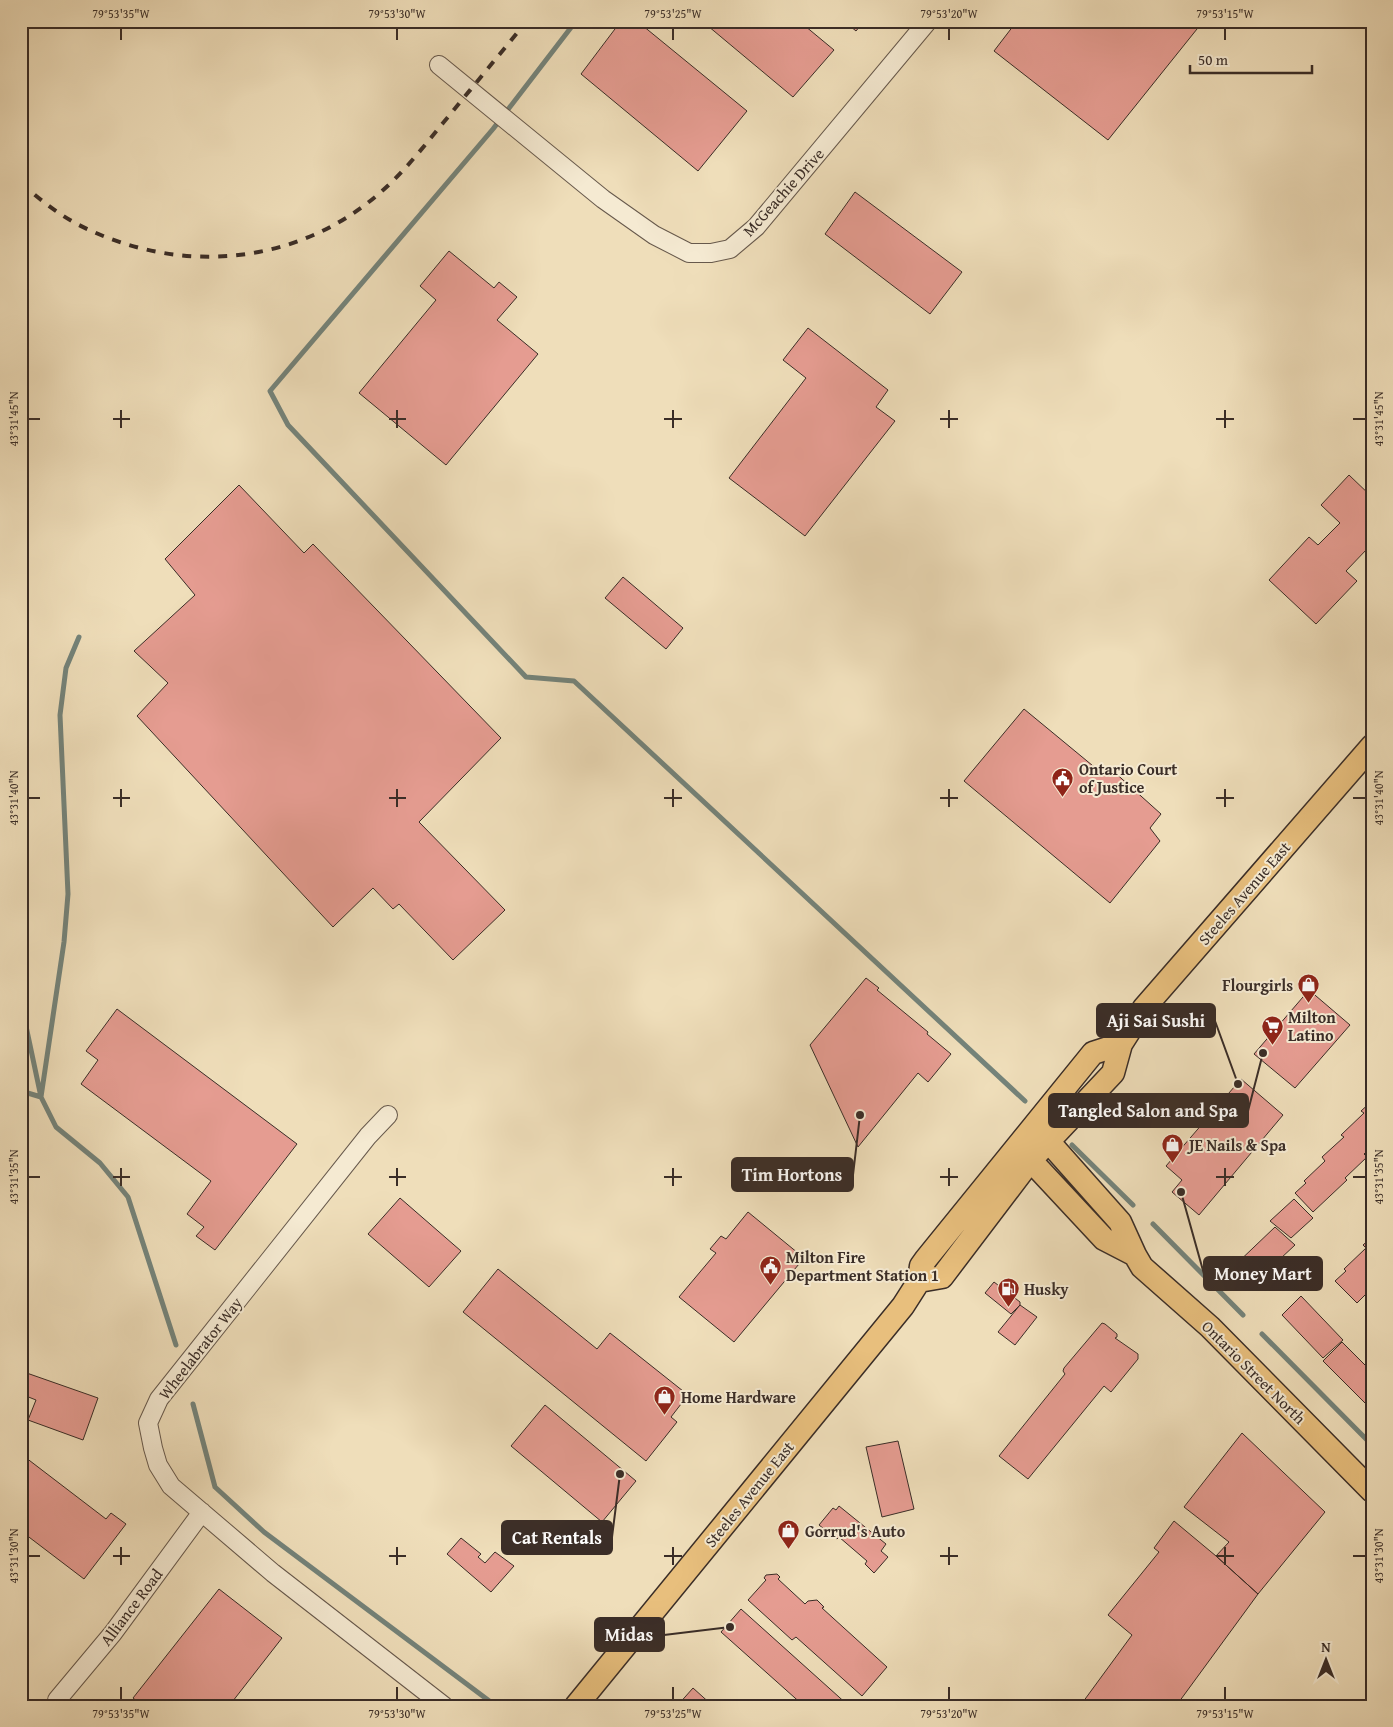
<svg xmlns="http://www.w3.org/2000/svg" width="1393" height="1727" font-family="'Gentium Book Plus',serif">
	<rect width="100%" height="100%" fill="#efdeba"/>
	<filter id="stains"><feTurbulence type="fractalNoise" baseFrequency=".004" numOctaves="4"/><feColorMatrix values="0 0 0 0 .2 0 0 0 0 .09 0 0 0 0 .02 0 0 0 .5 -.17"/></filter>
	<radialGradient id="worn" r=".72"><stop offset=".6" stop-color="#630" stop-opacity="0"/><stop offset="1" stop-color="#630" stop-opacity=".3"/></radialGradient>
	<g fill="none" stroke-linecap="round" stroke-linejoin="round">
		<path stroke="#74837a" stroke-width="5" d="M576,21L493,129L270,391L288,425L526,677L574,681L1025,1101
			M21,497L25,869L23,1012L41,1097L21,1091
			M79,637L66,668L60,715L68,894L64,942L41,1097L56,1127L100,1163L128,1197L176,1345
			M1072,1145L1133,1205
			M1153,1224L1243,1315
			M1262,1334L1372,1445
			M193,1404L215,1487L264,1532L496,1706"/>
	</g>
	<path fill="#e59c91" stroke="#3a2d27" d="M621,21H637L747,111L698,171L581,74Z
		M702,21H799L834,50L793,97Z
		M844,21H864L856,31Z
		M1017,21H1188L1197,29L1108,140L994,51Z
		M855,192L962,272L930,314L825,234Z
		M449,251L494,288L499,282L517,297L497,320L538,354L446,465L359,393L436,300L420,286Z
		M808,328L888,390L876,407L895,421L805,536L729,478L806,378L783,360Z
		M1349,475L1372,497V553L1367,549L1346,571L1357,581L1316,624L1269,580L1309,537L1318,545L1340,523L1321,505Z
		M239,485L304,553L313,544L501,738L419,822L505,910L453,960L399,904L393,909L373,888L333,927L137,716L168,683L134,651L195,595L165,559Z
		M623,577L683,628L666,649L605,598Z
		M1024,709L1104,775L1112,770L1161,814L1150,828L1160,841L1110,903L964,781Z
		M866,978L879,988L877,990L928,1032L927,1034L951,1054L928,1082L918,1073L858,1147L810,1045Z
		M1309,990L1350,1025L1295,1088L1254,1054Z
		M117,1009L297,1144L215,1250L196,1236L204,1227L187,1214L211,1181L81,1084L98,1060L86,1051Z
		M1241,1079L1283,1115L1199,1215L1172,1192L1182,1180L1166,1166Z
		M1372,1101V1146L1364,1154L1367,1157L1345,1178L1347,1180L1313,1212L1295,1193L1306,1183L1304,1181L1325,1161L1322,1157L1344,1137L1341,1135L1364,1113L1361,1111Z
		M400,1198L461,1251L429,1287L368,1234Z
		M1294,1199L1313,1218L1291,1238L1270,1221Z
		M748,1212L804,1258L734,1342L679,1297L716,1253L710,1249L721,1236L726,1239Z
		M1275,1227L1295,1245L1250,1287L1232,1268Z
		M1372,1237V1285L1367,1289L1369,1291L1357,1303L1335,1281L1346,1271L1344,1269L1366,1248L1363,1245Z
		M498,1269L597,1349L610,1333L688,1395L671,1417L677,1422L646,1461L463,1312Z
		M994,1282L1020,1302V1305L1011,1314L985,1293Z
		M1301,1296L1343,1340L1323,1358L1282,1315Z
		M1020,1305L1037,1317L1015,1345L998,1332Z
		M1102,1323L1105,1324L1117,1334V1337L1115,1338L1138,1354V1359L1111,1392L1104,1386L1028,1479L999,1456L1065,1374L1063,1371L1064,1368Z
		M1342,1342L1372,1372V1410L1323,1361Z
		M21,1371L98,1398L83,1440L28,1420L36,1400L21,1394Z
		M545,1405L636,1481L602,1522L511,1446Z
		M1242,1433L1325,1512L1258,1594L1216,1556L1229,1542L1184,1507Z
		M898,1441L914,1509L882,1517L866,1447Z
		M21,1454L106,1519L111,1513L126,1524L84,1579L21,1531Z
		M839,1506L886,1544L881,1551L888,1557L874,1573L865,1564L867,1561L839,1537L837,1539L819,1525L833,1508L836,1510Z
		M1174,1521L1216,1556L1258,1594L1176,1706H1080L1132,1635L1108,1615L1159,1552L1154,1548Z
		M461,1538L481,1554L478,1557L485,1563L495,1552L514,1566L491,1592L447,1554Z
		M777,1574L780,1577L778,1579L805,1604L808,1601L817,1600L824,1607L822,1608L887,1667L862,1696L796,1637L792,1640L748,1600L766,1580L764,1578L766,1575Z
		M219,1589L282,1638L229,1706H143L133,1698Z
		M741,1609L849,1706H804L721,1632Z
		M693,1688L713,1706H677Z"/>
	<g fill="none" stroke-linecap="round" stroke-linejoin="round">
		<defs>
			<path id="minor" d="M439,65L603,199L654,235L689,253H711L730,249L756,227L928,21
				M388,1115L368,1136L159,1399L148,1423L153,1448L158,1465L171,1486L273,1573L444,1706
				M57,1700L113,1633L202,1512"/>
			<path id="major" d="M1038,1131L1048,1141L1120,1222L1135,1255L1142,1267L1210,1327L1372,1491
				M1021,1150L1104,1239L1135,1255
				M919,1281L942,1277L1030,1161L1113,1073L1121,1044L1144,1008L1372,746
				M576,1706L903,1306L919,1281L921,1266L926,1259L1093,1053L1121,1044"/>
		</defs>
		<use href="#minor" stroke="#67594c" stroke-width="20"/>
		<use href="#major" stroke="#3a2d27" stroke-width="25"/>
		<use href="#minor" stroke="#f5ead2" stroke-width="18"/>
		<use href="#major" stroke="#e8bf7d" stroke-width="22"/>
		<path stroke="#3a2d27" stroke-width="4" stroke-dasharray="9 9" stroke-linecap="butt" d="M21,183C39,199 58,214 79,225C179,276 298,266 382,191C405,171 424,146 443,123C471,89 499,55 527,21"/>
	</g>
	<path fill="none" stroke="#3a2d27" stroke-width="2" d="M121,28V40M397,28V40M673,28V40M949,28V40M1225,28V40M121,410V428M397,410V428M673,410V428M949,410V428M1225,410V428M28,419H40M113,419H130M389,419H406M664,419H682M940,419H958M1216,419H1234M1353,419H1366M121,789V807M397,789V807M673,789V807M949,789V807M1225,789V807M28,798H40M113,798H130M389,798H406M664,798H682M940,798H958M1216,798H1234M1353,798H1366M121,1168V1186M397,1168V1186M673,1168V1186M949,1168V1186M1225,1168V1186M28,1177H40M113,1177H130M389,1177H406M664,1177H682M940,1177H958M1216,1177H1234M1353,1177H1366M121,1547V1565M397,1547V1565M673,1547V1565M949,1547V1565M1225,1547V1565M28,1556H40M113,1556H130M389,1556H406M664,1556H682M940,1556H958M1216,1556H1234M1353,1556H1366M121,1687V1700M397,1687V1700M673,1687V1700M949,1687V1700M1225,1687V1700"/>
	<defs>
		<symbol id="civic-pin" viewBox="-11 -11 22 30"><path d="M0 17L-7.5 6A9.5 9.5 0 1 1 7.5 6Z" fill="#8f2418" stroke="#f5ead2"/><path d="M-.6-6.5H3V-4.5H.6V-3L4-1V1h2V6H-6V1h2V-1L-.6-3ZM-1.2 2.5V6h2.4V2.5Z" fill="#fff"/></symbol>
		<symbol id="shop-pin" viewBox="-11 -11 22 30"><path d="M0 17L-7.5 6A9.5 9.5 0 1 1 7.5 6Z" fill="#8f2418" stroke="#f5ead2"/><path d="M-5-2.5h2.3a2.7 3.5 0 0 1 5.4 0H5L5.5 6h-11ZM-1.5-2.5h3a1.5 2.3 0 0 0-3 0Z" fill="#fff"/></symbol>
		<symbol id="supermarket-pin" viewBox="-11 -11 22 30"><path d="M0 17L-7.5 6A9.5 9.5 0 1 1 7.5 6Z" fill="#8f2418" stroke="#f5ead2"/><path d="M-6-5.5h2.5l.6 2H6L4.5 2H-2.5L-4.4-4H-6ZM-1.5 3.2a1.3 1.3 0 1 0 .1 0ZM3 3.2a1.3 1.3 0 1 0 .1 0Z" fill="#fff"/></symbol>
		<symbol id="fuel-pin" viewBox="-11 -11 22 30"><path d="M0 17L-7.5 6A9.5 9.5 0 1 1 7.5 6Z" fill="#8f2418" stroke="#f5ead2"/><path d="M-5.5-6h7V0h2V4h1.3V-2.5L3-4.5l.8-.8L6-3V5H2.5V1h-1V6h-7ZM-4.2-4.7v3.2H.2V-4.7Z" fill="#fff"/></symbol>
	</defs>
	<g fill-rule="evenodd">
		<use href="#civic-pin" x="1050" y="766" width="25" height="34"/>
		<use href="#shop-pin" x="1296" y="972" width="25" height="34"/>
		<use href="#supermarket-pin" x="1260" y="1014" width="25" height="34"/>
		<use href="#shop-pin" x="1160" y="1132" width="25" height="34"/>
		<use href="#civic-pin" x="758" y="1254" width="25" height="34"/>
		<use href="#fuel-pin" x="996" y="1276" width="25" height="34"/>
		<use href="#shop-pin" x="652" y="1384" width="25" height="34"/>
		<use href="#shop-pin" x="776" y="1518" width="25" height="34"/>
	</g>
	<g text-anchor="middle" stroke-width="4" stroke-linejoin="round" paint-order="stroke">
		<g font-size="16" fill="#3a2d27" stroke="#f5ead2">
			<text transform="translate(783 192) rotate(-48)" y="6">McGeachie Drive</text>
			<text transform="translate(1244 893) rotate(-49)" y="6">Steeles Avenue East</text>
			<text transform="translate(200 1348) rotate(-52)" y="6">Wheelabrator Way</text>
			<text transform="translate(1254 1372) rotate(45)" y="6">Ontario Street North</text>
			<text transform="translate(749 1494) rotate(-51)" y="6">Steeles Avenue East</text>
			<text transform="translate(131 1607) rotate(-53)" y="6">Alliance Road</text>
		</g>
		<g font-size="16" font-weight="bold" fill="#3a2d27" stroke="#f5ead2" text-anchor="start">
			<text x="1079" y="775">Ontario Court<tspan x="1079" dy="18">of Justice</tspan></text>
			<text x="1293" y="991" text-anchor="end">Flourgirls</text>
			<text x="1288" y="1023">Milton<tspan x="1288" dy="18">Latino</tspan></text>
			<text x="1189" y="1151">JE Nails &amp; Spa</text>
			<text x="786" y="1263">Milton Fire<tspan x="786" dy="18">Department Station 1</tspan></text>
			<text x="1024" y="1295">Husky</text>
			<text x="681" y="1403">Home Hardware</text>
			<text x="805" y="1537">Gorrud's Auto</text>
		</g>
	</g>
	<path fill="none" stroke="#3a2d27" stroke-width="2" d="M1238 1084L1215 1021M1263 1053L1248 1111M860 1115L853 1175M1181 1192L1204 1274M620 1474L612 1537M730 1627L664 1635"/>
	<g fill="#3a2d27" stroke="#f5ead2" stroke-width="2">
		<circle cx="1238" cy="1084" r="5"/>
		<circle cx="1263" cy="1053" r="5"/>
		<circle cx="860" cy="1115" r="5"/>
		<circle cx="1181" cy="1192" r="5"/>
		<circle cx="620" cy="1474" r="5"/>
		<circle cx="730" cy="1627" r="5"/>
	</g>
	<g fill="#3a2d27" stroke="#3a2d27" stroke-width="2">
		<rect x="1097" y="1004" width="118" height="33" rx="5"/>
		<rect x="1049" y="1094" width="199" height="33" rx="5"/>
		<rect x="732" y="1158" width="121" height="33" rx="5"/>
		<rect x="1204" y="1257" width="118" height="33" rx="5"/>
		<rect x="502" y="1521" width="110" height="33" rx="5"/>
		<rect x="595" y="1618" width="69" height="33" rx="5"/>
	</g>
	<g font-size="18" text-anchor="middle" font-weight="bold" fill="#fff">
		<text x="1156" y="1027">Aji Sai Sushi</text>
		<text x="1148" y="1117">Tangled Salon and Spa</text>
		<text x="792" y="1181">Tim Hortons</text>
		<text x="1263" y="1280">Money Mart</text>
		<text x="557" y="1544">Cat Rentals</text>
		<text x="629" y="1641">Midas</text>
	</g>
	<rect width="1393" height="1727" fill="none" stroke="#efdeba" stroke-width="55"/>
	<g transform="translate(1326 1660)" stroke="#f5ead2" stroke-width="4" paint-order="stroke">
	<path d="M0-4L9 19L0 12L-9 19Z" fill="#3a2d27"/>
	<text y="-8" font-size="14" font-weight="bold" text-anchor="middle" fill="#3a2d27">N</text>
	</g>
	<path d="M1190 65v8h122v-8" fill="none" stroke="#3a2d27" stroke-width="2.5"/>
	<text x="1198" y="65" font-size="15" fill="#3a2d27" stroke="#f5ead2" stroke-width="4" paint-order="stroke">50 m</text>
	<rect x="28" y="28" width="1338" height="1672" fill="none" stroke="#3a2d27" stroke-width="2"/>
	<g font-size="12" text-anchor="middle" fill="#3a2d27">
		<text x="121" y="18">79°53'35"W</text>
		<text x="397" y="18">79°53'30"W</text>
		<text x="673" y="18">79°53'25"W</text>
		<text x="949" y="18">79°53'20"W</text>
		<text x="1225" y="18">79°53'15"W</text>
		<text transform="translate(14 419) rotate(-90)" y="4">43°31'45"N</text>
		<text transform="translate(1379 419) rotate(-90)" y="4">43°31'45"N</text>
		<text transform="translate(14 798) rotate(-90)" y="4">43°31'40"N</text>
		<text transform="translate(1379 798) rotate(-90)" y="4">43°31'40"N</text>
		<text transform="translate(14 1177) rotate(-90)" y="4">43°31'35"N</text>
		<text transform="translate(1379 1177) rotate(-90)" y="4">43°31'35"N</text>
		<text transform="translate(14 1556) rotate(-90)" y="4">43°31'30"N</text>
		<text transform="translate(1379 1556) rotate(-90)" y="4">43°31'30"N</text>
		<text x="121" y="1718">79°53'35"W</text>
		<text x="397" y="1718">79°53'30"W</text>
		<text x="673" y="1718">79°53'25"W</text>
		<text x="949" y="1718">79°53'20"W</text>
		<text x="1225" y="1718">79°53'15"W</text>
	</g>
	<rect width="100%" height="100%" filter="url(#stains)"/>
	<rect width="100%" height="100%" fill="url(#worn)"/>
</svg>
